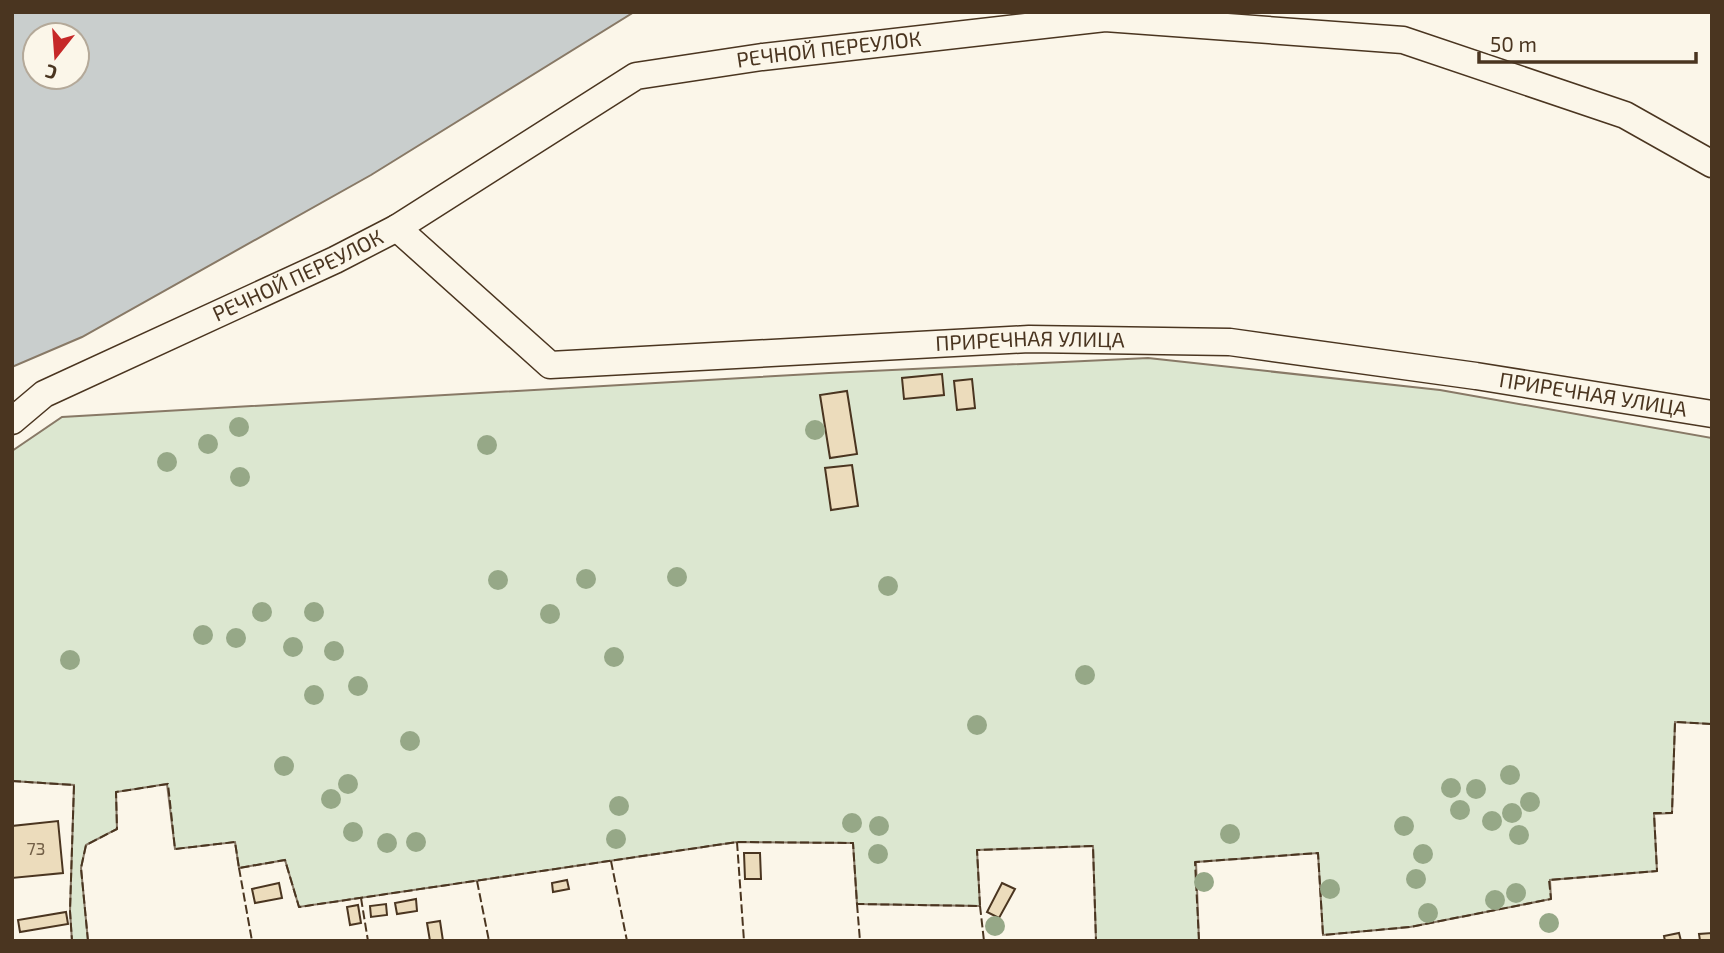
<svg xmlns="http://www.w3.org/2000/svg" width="1724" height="953" font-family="'Exo 2',sans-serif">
	<rect width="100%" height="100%" fill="#fbf6e9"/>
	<path fill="#dce7d0" stroke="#887966" stroke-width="2" d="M1148,358L1440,390L1712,438V724L1675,722L1672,813L1654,814L1657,871L1550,880L1551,899L1410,927L1323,935L1318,853L1196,862L1199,941H1096L1093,846L977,850L980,906L857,904L853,843L737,842L299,907L285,860L239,868L235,842L175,849L167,784L116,792L117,829L86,845L81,868L88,941H72L70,911L74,785L12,781V451L62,417L829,373Z"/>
	<path fill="#c9cecd" stroke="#887966" stroke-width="2" fill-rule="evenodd" d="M12,12H634L371,175L82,337L12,367ZM35,35H77V77H35Z"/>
	<path fill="#ecdcbc" stroke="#4a3520" stroke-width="2" d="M942,374L944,395L904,399L902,378Z
		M972,379L975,408L957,410L954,381Z
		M847,391L857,454L830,458L820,395Z
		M852,465L858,506L831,510L825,468Z
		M58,821L63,873L12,878V826Z
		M744,853H760L761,879H745Z
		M567,880L569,889L553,892L552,883Z
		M279,883L282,898L255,903L252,889Z
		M1002,883L1015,889L999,918L987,912Z
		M416,899L417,911L397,914L395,903Z
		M386,904L387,915L371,917L370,906Z
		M358,905L361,923L350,925L347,907Z
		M66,912L68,924L20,932L18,920Z
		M440,921L443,941H430L427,923Z
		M1679,933L1681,941H1665L1664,936Z
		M1712,933V941H1700L1699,934Z"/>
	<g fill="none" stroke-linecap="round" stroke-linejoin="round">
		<defs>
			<g id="minor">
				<path id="s1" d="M397,228L550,365L1029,339L1230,342L1476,376L1712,414"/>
				<path id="s2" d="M12,421L44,394L335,260L397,228L636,76L762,57L1105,18L1403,40L1625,115L1712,164"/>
			</g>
		</defs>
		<use href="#minor" stroke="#4a3520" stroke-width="29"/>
		<use href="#minor" stroke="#fbf6e9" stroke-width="26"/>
		<path stroke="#4a3520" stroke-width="2" stroke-dasharray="9 3.5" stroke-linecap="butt" d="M12,781L74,785L70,911L72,941
			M737,842L744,941
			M611,861L627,941
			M239,868L252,941
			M477,881L489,941
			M361,898L368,941
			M857,904L860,941
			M980,906L984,941
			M88,941L81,868L86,845L117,829L116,792L168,784L175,849L235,842L239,868L285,860L299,907L737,842L853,843L857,904L980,906L977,850L1093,846L1096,941
			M1199,941L1195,862L1318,853L1323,935L1410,927L1551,899L1549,880L1657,871L1654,813H1672L1675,722L1712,724"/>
	</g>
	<g fill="#96a887">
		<circle cx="239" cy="427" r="10"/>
		<circle cx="815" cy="430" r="10"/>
		<circle cx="208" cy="444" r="10"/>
		<circle cx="487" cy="445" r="10"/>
		<circle cx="167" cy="462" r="10"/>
		<circle cx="240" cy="477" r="10"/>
		<circle cx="677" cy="577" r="10"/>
		<circle cx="586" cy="579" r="10"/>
		<circle cx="498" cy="580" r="10"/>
		<circle cx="888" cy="586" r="10"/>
		<circle cx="262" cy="612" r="10"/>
		<circle cx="314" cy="612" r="10"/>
		<circle cx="550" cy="614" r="10"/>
		<circle cx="203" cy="635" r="10"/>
		<circle cx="236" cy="638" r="10"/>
		<circle cx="293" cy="647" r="10"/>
		<circle cx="334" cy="651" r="10"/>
		<circle cx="614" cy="657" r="10"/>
		<circle cx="70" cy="660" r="10"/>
		<circle cx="1085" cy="675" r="10"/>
		<circle cx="358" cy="686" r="10"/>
		<circle cx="314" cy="695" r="10"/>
		<circle cx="977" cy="725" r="10"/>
		<circle cx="410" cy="741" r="10"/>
		<circle cx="284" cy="766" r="10"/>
		<circle cx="1510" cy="775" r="10"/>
		<circle cx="348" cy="784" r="10"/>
		<circle cx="1451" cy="788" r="10"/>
		<circle cx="1476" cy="789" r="10"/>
		<circle cx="331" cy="799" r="10"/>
		<circle cx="1530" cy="802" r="10"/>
		<circle cx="619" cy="806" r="10"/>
		<circle cx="1460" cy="810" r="10"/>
		<circle cx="1512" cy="813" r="10"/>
		<circle cx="1492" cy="821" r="10"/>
		<circle cx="852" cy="823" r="10"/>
		<circle cx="879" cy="826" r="10"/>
		<circle cx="1404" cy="826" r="10"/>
		<circle cx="353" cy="832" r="10"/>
		<circle cx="1230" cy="834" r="10"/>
		<circle cx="1519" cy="835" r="10"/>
		<circle cx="616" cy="839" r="10"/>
		<circle cx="416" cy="842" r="10"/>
		<circle cx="387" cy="843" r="10"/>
		<circle cx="878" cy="854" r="10"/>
		<circle cx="1423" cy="854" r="10"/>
		<circle cx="1416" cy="879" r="10"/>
		<circle cx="1204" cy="882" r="10"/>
		<circle cx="1330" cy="889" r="10"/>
		<circle cx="1516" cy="893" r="10"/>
		<circle cx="1495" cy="900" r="10"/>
		<circle cx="1428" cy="913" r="10"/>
		<circle cx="1549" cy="923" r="10"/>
		<circle cx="995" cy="926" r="10"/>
	</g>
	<g text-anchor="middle" stroke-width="5" stroke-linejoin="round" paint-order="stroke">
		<g font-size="18" fill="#725f47">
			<text x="36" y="855">73</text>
		</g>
		<g font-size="21" fill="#4a3520" stroke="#fbf6e9">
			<text dy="7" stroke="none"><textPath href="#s2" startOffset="910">РЕЧНОЙ ПЕРЕУЛОК</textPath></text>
			<text dy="7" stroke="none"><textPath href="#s2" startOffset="322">РЕЧНОЙ ПЕРЕУЛОК</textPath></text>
			<text dy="7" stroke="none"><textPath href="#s1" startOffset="686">ПРИРЕЧНАЯ УЛИЦА</textPath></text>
			<text dy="7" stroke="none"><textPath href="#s1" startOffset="1253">ПРИРЕЧНАЯ УЛИЦА</textPath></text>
		</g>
	</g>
	<rect width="1724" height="953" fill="none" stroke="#4a3520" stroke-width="28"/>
	<g transform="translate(56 56) rotate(197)"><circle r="33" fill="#fbf6e9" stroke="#b4a999" stroke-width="2"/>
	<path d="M0-5L12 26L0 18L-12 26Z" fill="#c62828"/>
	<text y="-10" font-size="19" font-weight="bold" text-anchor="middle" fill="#4a3520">С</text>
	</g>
	<path d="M1479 52v10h217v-10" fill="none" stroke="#4a3520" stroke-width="3.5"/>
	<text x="1490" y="52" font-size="21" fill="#4a3520" stroke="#fbf6e9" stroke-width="5" paint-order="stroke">50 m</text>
</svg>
